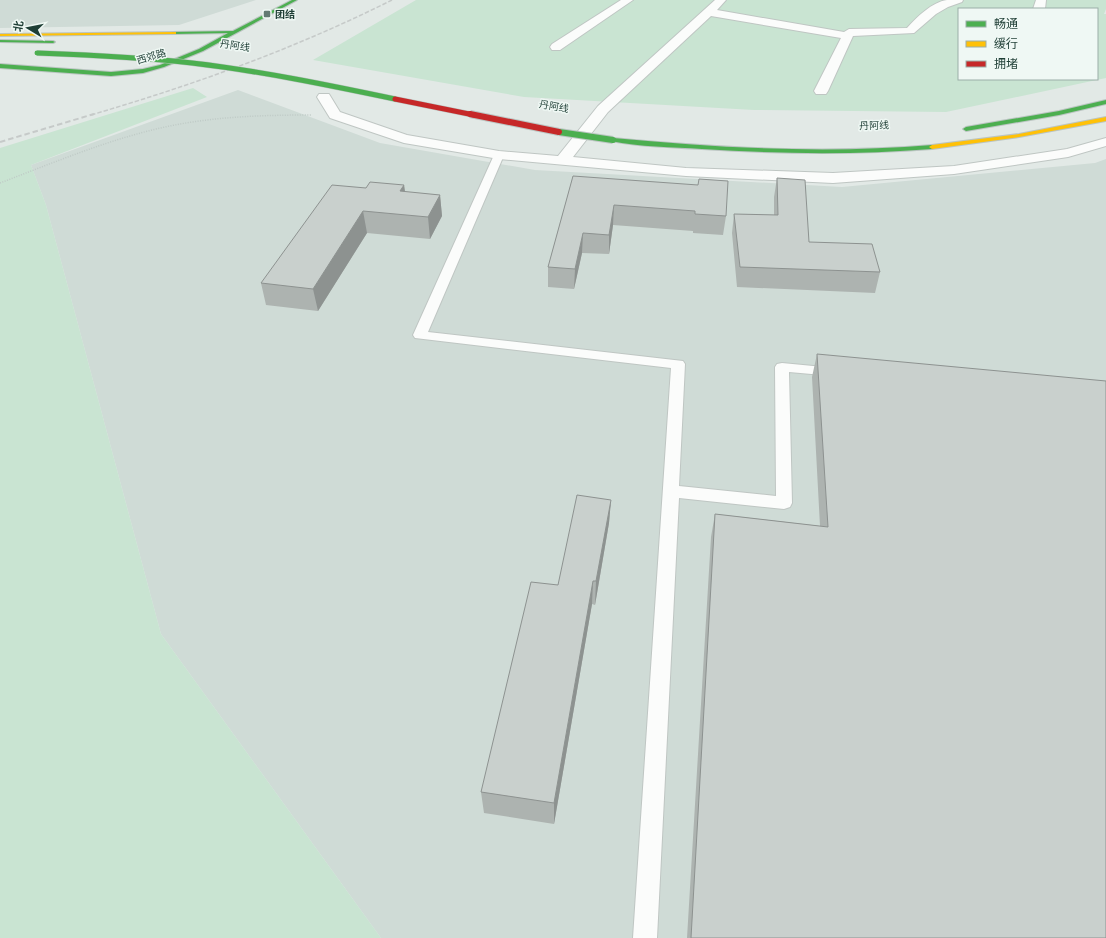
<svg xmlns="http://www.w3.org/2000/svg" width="1106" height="938" font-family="'Archivo Narrow','Noto Sans SC',sans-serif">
	<rect width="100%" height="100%" fill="#e2e9e6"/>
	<path fill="#cfdbd6" d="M0,0H256L179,25L0,28Z
		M238,90L380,143L535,170L842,187L1095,163L1106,159V938H381L161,634L46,205L31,165Z"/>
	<path fill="#c9e4d2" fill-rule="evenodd" d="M416,0H1106V9L1104,14H1106V78L946,112L754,110L524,97L313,60ZM959,9H1097V79H959Z
		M193,88L207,97L31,165L46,205L161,634L381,938H0V148Z"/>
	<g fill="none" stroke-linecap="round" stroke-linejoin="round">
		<defs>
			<path id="lane" d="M499,152L504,155L428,332L683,361L685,364L679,486L776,496L775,367L777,364L782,363L834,368L839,369L841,372L839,375L834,376L789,372L792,503L790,507L784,509L679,498L657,938H633L671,368L415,338L413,335L494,155Z"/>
			<path id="street" d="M621,0H633L560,50H552L550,47L552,44Z
				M715,0H726L717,10L844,32L849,29L907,28C917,17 932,2 947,0C952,0 958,0 963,0L962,2L948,7L936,14L914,33L853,36L828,91L826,94H816L814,91L841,38L711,16L608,112L573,157L686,168L833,173L954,166L1067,149L1106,138V146L1068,157L954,174L833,183L686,176L499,159L404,143L330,118L317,97L319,94H329L340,112L407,135L499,151L558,156L598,106Z
				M1036,0H1046L1045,9H1033Z"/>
			<path id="fast" d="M292,0H297L203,51L164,67L143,73L111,76L0,68V64L111,72L143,69L160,65L199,49L228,33L174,34H172V32L233,31Z
				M0,40L53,41L55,42L53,43L0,42Z
				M1106,100V104L1059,115L966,131L963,129L966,127L1059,111Z
				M613,138C720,148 825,154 932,145L935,147L932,149C855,155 779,154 702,149C673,147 639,147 611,141L610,140Z"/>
			<path id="slow" d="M176,32V34H174L0,36V34Z
				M1106,117V121L1019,137L932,149L929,147L932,145L1019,134Z"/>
		</defs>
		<use href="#lane" stroke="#bfc6c3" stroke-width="2"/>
		<use href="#street" stroke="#bfc6c3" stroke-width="2"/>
		<use href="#fast" stroke="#bbc5c2" stroke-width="2"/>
		<use href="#slow" stroke="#bbc5c2" stroke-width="2"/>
		<path stroke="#bfcac6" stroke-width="1.5" stroke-dasharray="1 1.5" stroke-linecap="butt" d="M0,183C50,164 100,143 152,130C204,117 257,115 311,115"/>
		<use href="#lane" fill="#fbfcfb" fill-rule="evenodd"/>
		<use href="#street" fill="#fbfcfb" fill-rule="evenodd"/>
		<use href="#fast" fill="#4caf50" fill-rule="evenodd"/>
		<use href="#slow" fill="#ffc107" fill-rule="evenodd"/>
		<path stroke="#c6cac9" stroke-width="1.5" stroke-dasharray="4.5 2" stroke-linecap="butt" d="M91,115C196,84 294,49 392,0"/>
		<path stroke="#c6cac9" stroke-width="2" stroke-dasharray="5.5 3" stroke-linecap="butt" d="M0,142L94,114"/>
		<defs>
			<path id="fast-bridge-far1" d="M37,53C89,55 140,57 192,63C260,71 328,85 395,99"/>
			<path id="fast-bridge" d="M559,132L613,140"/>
			<path id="jam-bridge-far1" d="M395,99L474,115"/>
			<path id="jam-bridge" d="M470,114L559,132"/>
		</defs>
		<use href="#fast-bridge-far1" stroke="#bbc5c2" stroke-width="6" stroke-linecap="butt"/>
		<use href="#fast-bridge" stroke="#bbc5c2" stroke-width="8" stroke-linecap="butt"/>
		<use href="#jam-bridge-far1" stroke="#bbc5c2" stroke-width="6" stroke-linecap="butt"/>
		<use href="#jam-bridge" stroke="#bbc5c2" stroke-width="8" stroke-linecap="butt"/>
		<use href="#fast-bridge-far1" stroke="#4caf50" stroke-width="5"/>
		<use href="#fast-bridge" stroke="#4caf50" stroke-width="6"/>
		<use href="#jam-bridge-far1" stroke="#c62828" stroke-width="5"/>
		<use href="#jam-bridge" stroke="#c62828" stroke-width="6"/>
	</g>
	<path fill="#adb3b0" d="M573,176L726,216L723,235L693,233V231L613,225L609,254L582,253L574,289L548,287V267Z
		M777,178L809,242L880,272L875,293L737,287L732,233L734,214L774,215V197Z
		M404,185L405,192L440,195L442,216L430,239L367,233L318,311L266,305L261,283L366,188Z
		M817,354L1106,938H687L711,537L715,514L820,526L812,377Z
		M611,500L609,523L595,605L592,604L554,824L484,813L481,792L558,585Z"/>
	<path fill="#8d9290" d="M404,185L407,206L400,191Z
		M440,195L442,216L430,239L428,217Z
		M614,205L613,225L609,254V235Z
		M363,211L367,233L318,311L313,289Z
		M583,233L582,253L574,289L575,269Z
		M611,500L609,523L595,605L596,581Z
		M593,581L592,604L554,824V803Z"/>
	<path fill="#c9d0cd" stroke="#8d9290" d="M573,176L698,185L699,179L728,181L726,216L695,214V211L614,205L609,235L583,233L575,269L548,267Z
		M777,178L805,180L809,242L872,244L880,272L740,267L734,214L778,215Z
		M370,182L404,185L400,191L440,195L428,217L363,211L313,289L261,283L332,185L366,188Z
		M817,354L1106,381V938H691L715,514L828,527Z
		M577,495L611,500L596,581H593L554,803L481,792L531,582L558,585Z"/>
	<rect fill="#637a73" stroke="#eff8f4" stroke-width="1.5" x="263" y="10" width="8" height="8" rx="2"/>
	<g text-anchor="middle" stroke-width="3" stroke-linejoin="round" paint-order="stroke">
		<g font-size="10" font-weight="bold" fill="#1e3e35" stroke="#eff8f4" text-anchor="start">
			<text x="275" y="18">团结</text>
		</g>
		<g font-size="10" fill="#1e3e35" stroke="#eff8f4">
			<text transform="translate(235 45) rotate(8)" y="4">丹阿线</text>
			<text transform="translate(151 56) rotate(-16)" y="4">西郊路</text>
			<text transform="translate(554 106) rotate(10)" y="4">丹阿线</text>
			<text transform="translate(874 125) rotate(-2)" y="4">丹阿线</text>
		</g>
	</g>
	<rect x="958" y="8" width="140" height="72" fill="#eff8f4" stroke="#9baea8"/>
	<rect x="966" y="21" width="20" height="6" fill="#4caf50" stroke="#9baea8"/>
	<text x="994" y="28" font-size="12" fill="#1e3e35">畅通</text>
	<rect x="966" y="41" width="20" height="6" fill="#ffc107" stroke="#9baea8"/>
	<text x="994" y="48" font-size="12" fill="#1e3e35">缓行</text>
	<rect x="966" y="61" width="20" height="6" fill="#c62828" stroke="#9baea8"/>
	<text x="994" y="68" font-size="12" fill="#1e3e35">拥堵</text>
	<g transform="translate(28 28) rotate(280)" stroke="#eff8f4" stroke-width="3" paint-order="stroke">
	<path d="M0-3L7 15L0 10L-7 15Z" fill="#1e3e35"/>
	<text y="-6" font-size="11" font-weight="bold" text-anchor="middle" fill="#1e3e35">北</text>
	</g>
</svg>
